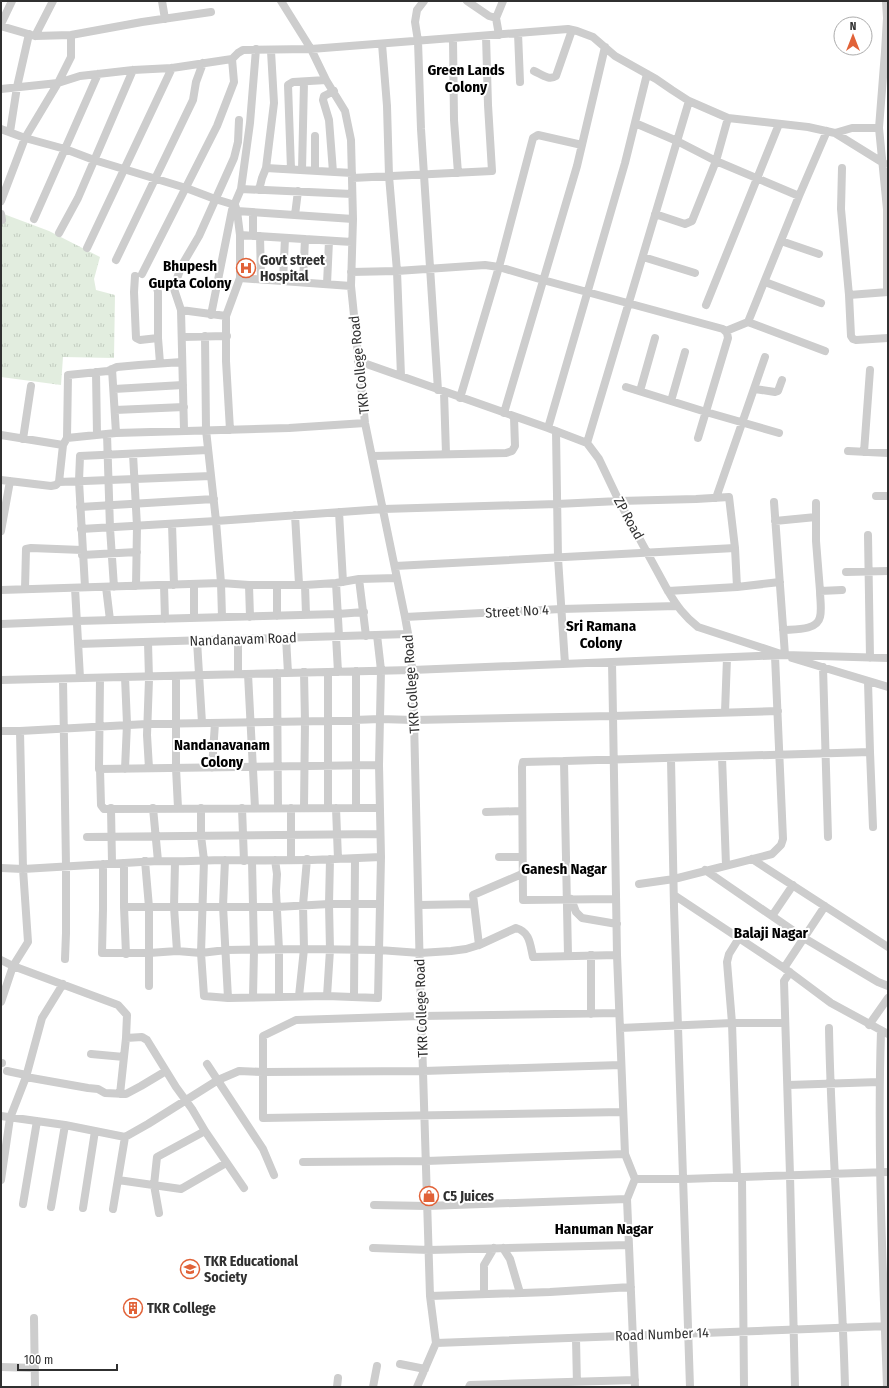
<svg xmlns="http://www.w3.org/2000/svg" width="889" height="1388" font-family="'Fira Sans Condensed',sans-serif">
	<defs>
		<pattern id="grass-tufts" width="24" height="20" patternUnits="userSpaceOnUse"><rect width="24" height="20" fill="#e2eddf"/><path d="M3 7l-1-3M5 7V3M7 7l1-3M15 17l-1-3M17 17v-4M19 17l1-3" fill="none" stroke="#c2ccc0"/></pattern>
	</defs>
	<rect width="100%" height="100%" fill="#fff"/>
	<path fill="url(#grass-tufts)" d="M1,213L49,231L100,257L94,279L96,290L115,295L114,358L63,357L61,385L1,377Z"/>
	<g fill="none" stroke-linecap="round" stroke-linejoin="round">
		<path stroke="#cdcdcd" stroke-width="8" d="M162,1L165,19
			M281,1L311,49L326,80L345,111L351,140L353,219L351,286L365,423L405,617L411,650L414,720L420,976L430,1296L436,1343L417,1387
			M424,1L417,10L415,22L418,41L421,129L438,390
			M467,1L489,16L496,18
			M886,1L887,18L885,52L879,128L887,209V292
			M1,24L12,1
			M1,26L35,36L71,35L142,22L211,12
			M518,33L520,82
			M499,35L496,18L503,1
			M35,36L53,1
			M453,39L454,120L458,173
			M382,44L387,106L389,176L397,271L401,376
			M534,71C541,74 549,81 556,76L572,30
			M1,89L58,83L80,76L133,70L172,68L232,59L238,53L243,50L311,49L568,29L577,31L593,37L615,56L656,79L672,90L689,101L728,118L808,127L835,133L852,128H879
			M728,118L716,161L799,196L827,131
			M635,123L677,141L716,161L692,221L685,224L655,214
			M1,129L25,138L65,149L94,160L186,188L215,199L235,205L237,211L353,219
			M10,132L17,87L29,34
			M835,133L885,164
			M266,168L352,173
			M842,168L841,209L849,295L851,336L853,339L856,340L888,338
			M291,169L288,85L293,82L326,80
			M302,170L304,82
			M315,171V136
			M333,172L329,120L323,100L324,96L334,91
			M352,178L492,171L488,105L486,36
			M241,189L352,194
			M259,190L262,178L266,168L274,103L271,51
			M799,196L748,322L825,351
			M1,201L25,138L58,83L71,57V35
			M253,213V236
			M1,214L2,220
			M295,215L298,191
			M34,219L98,74
			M59,233L78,198L133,70
			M240,235L352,242
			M260,236L261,279
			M781,241L819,254
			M87,248L172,68
			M643,257L695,273
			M116,260L193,100L196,82L203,63
			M351,272L397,271L485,265L499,267L543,280L723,329L727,333L728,338L698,438
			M142,274L217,126L234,82L232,59
			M135,276L134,292L136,338L140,340L158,338
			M240,278L351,286
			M283,281L285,238
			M303,282L305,239
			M765,282L821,303
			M327,284L329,241
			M157,288L158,292V338L160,363
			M849,295L888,292
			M706,305L779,124
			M181,310L226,316
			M211,315L232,210L241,189L250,123L256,49
			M726,331L748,322
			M205,336L206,430L216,521L221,583L222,617
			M182,337L227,336
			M358,361L548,428L587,443L599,459L619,501L668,591C677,606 684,616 698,627L781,654
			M112,369L116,433
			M96,372L97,435
			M626,387L706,412L779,433
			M114,389L183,385
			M755,389L775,392L778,391L782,380
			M640,391L655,338
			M444,392L446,454
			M460,398L499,267L533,138L538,135L582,145
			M671,401L685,352
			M115,410L184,407
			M504,413L577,166L605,47
			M548,428L625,163L647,74
			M184,430L181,310L174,289L176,281L182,265L199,236L234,158L238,142L239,120
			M230,430L226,361V316L240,278V235L237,211
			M556,431L558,558L565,664
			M107,434L110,528L114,587
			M1,435L63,445
			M67,438L68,375L108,371L117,367L139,365L182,362
			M23,439L31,386
			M587,443L689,101
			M848,451L888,453
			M864,452L870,370
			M133,454L137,526L136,586
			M373,456L506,453L512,451L515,446L514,417
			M1,480L51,486L56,485L59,482L63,445L67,438L116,433L289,428L365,423
			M59,482L211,476
			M876,496H888
			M716,498L765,357
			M774,502L785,655
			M816,503V541L820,591L842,590
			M80,507L214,499
			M339,512L343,582
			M295,515L299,584
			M775,521L816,517
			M172,524L174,585
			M81,529L216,521L383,509L557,504L619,501L696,499L729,497L735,548L737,587L668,591
			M1,531L10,481
			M868,535L870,658
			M82,555L137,552
			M395,566L735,548
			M846,572L888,571
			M359,579L366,636
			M336,583L339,636
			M194,584V618
			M164,585L165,619
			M249,585L250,617
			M277,585V616
			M305,585L306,615
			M85,587L79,481L80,456L208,450
			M106,587L110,620
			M737,587L780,582
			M75,588L80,678
			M25,589L26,549L31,548L82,550
			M1,590L221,583L249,585H305L336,583L359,579L397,578
			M405,617L561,609L677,606
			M1,624L77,621L338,614L364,612
			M783,630C794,629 817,631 820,617C822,609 820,599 820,591
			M336,636L338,672
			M286,638L288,673
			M238,639V674
			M197,641L202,723
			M148,642L149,679L147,735L149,768
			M78,644L408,634
			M792,658L888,687
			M823,667L828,837
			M356,671V808H379
			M328,672V808
			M277,673L278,808
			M248,674L255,808
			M176,676V768L178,808
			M125,677L127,724L125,769
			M100,678L99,769L379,765
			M63,679L66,866V933L65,959
			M1,680L412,670L785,655L888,658
			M868,681L870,752L873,827
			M725,712L727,658
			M1,731H20L147,724L328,721L380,719L414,720L613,716L612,662
			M722,757L726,865
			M671,759L674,907L690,1387
			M564,761L870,752
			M212,768L215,723
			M100,769L101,805L104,809L356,808
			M111,808L112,863
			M153,808L158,861
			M201,808V836L204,860L201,953L204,996L228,998L327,996L378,998L381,857L379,765L381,670L377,635
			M242,808L244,861
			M304,808L305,722L304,672
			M336,808L338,859
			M486,812L522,811
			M87,837L380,834
			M499,857H522
			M752,859L888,947
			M225,860L223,906L228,998
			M275,860L277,874L276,891L279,950V997
			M291,860V808
			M145,861L149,907V986
			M252,861L254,950L253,997
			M175,862L174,907L177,951
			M124,863V907L126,954
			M103,864V909L102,953H149L177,951L201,953L226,950L304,949L379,950L420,953L451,951L466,949L479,945L473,895L522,874
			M1,868L23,869L158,861C181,862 203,860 225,860C277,861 329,860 381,857
			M705,870L804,938L878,982L888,986
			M639,884L674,879L772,854L781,845L783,839L775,656
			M674,895L784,968L831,1003L888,1034
			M571,899L576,912L582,918L617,924
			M419,905L474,904
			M124,907H277L329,904H380
			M772,916L793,885
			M479,945L516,928C530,932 530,944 533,957L617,955
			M568,955L564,761L523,762L522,767L523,900L616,899
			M591,955V1014
			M1,960L13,966L118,1005L127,1015L126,1038L120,1094
			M784,968L825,906
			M790,972L784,981L790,1175L795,1387
			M299,996L304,949L303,905L307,859
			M327,996L330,950L329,904L330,859
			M354,997L355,859
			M1,1002L13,966L28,942L23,869L20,731
			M619,1013L421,1016L296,1020L263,1036V1118L623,1112
			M869,1025L888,998
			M620,1028L732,1023H785
			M829,1028C831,1148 842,1267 845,1387
			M881,1031C877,1150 883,1269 887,1387
			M126,1038L142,1037L147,1040L176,1087L192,1109L205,1131L244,1188
			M91,1054L124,1057
			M1,1063H2
			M207,1064L263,1149L274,1175
			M7,1071L26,1075
			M26,1077L88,1088L98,1089L105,1093L126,1094L141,1086L166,1071
			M788,1085L879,1082
			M1,1116L65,1125L125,1137L148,1124L218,1080L239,1071L263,1072L423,1071L621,1065
			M303,1162L426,1161L625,1154
			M737,1177L732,1023L727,962L729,954L739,938
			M742,1177L744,1387
			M635,1179H684L888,1172
			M1,1180L10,1118L26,1077L42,1018L63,984
			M118,1180L181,1189L226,1163
			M23,1204L37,1121
			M374,1205L427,1206L627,1199
			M51,1207L65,1125
			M83,1208L95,1131
			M113,1209L125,1137
			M159,1213L154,1185L157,1157L205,1131
			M373,1248L429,1250L629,1245
			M503,1248L510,1259L520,1293
			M484,1294V1265L494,1248
			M430,1296L550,1292L631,1287
			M34,1318L35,1387
			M576,1338L577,1386
			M436,1343L888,1326
			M400,1364L425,1369
			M1,1367L35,1368
			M337,1387L338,1378
			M373,1387L377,1366
			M469,1387L470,1385L635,1380
			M635,1387L627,1199L635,1179L625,1154L617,955L613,716L778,711"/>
	</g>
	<defs>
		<symbol id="hospital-ring" viewBox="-11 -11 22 22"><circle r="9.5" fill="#fff" stroke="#e16238" stroke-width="1.5"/><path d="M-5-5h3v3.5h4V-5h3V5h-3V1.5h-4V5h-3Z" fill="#e16238"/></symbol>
		<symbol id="shop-ring" viewBox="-11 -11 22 22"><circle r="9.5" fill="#fff" stroke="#e16238" stroke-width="1.5"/><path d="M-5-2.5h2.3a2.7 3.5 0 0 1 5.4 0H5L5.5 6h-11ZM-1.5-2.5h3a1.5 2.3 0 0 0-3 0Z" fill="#e16238"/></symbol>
		<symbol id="university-ring" viewBox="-11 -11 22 22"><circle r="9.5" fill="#fff" stroke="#e16238" stroke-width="1.5"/><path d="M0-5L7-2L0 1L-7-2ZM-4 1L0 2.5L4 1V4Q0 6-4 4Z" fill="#e16238"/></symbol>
		<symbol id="building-ring" viewBox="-11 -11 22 22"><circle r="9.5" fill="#fff" stroke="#e16238" stroke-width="1.5"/><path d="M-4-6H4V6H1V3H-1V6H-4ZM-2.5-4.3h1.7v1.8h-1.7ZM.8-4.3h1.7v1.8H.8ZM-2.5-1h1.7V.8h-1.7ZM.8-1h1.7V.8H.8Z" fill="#e16238"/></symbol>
	</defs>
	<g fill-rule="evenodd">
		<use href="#hospital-ring" x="235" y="257" width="22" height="22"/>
		<use href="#shop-ring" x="418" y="1185" width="22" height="22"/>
		<use href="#university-ring" x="179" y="1258" width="22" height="22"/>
		<use href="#building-ring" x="122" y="1297" width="22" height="22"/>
	</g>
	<g text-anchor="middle" stroke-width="4" stroke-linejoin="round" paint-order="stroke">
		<g font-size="14" font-weight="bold" fill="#303030" stroke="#fff" text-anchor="start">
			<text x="260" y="265">Govt street<tspan x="260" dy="16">Hospital</tspan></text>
			<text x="443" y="1201">C5 Juices</text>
			<text x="204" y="1266">TKR Educational<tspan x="204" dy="16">Society</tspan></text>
			<text x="147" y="1313">TKR College</text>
		</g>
		<g font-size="14" fill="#303030" stroke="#fff">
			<text transform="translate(359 365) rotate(-96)" y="5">TKR College Road</text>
			<text transform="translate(629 518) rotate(61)" y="5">ZP Road</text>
			<text transform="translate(517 611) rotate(-3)" y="5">Street No 4</text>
			<text transform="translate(243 639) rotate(-2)" y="5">Nandanavam Road</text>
			<text transform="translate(411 684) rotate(-94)" y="5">TKR College Road</text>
			<text transform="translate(421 1008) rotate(-92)" y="5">TKR College Road</text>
			<text transform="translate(662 1334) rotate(-2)" y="5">Road Number 14</text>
		</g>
		<g font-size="15" font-weight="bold" fill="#000" stroke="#fff">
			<text x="466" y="75">Green Lands<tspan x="466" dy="17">Colony</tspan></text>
			<text x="190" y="271">Bhupesh<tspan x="190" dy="17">Gupta Colony</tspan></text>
			<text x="601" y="631">Sri Ramana<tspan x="601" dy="17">Colony</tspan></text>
			<text x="222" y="750">Nandanavanam<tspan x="222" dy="17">Colony</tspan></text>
			<text x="564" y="874">Ganesh Nagar</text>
			<text x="771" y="938">Balaji Nagar</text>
			<text x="604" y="1234">Hanuman Nagar</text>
		</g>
	</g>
	<rect width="889" height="1388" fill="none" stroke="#303030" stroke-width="4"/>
	<g transform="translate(853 36)"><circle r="19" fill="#ffffff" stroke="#acacac"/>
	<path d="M0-3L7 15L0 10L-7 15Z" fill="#e16238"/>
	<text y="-6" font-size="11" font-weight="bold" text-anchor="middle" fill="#303030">N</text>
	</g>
	<path d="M18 1364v6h99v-6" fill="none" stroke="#303030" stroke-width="2"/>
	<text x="24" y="1364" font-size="12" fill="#303030" stroke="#ffffff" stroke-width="3" paint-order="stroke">100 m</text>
</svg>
